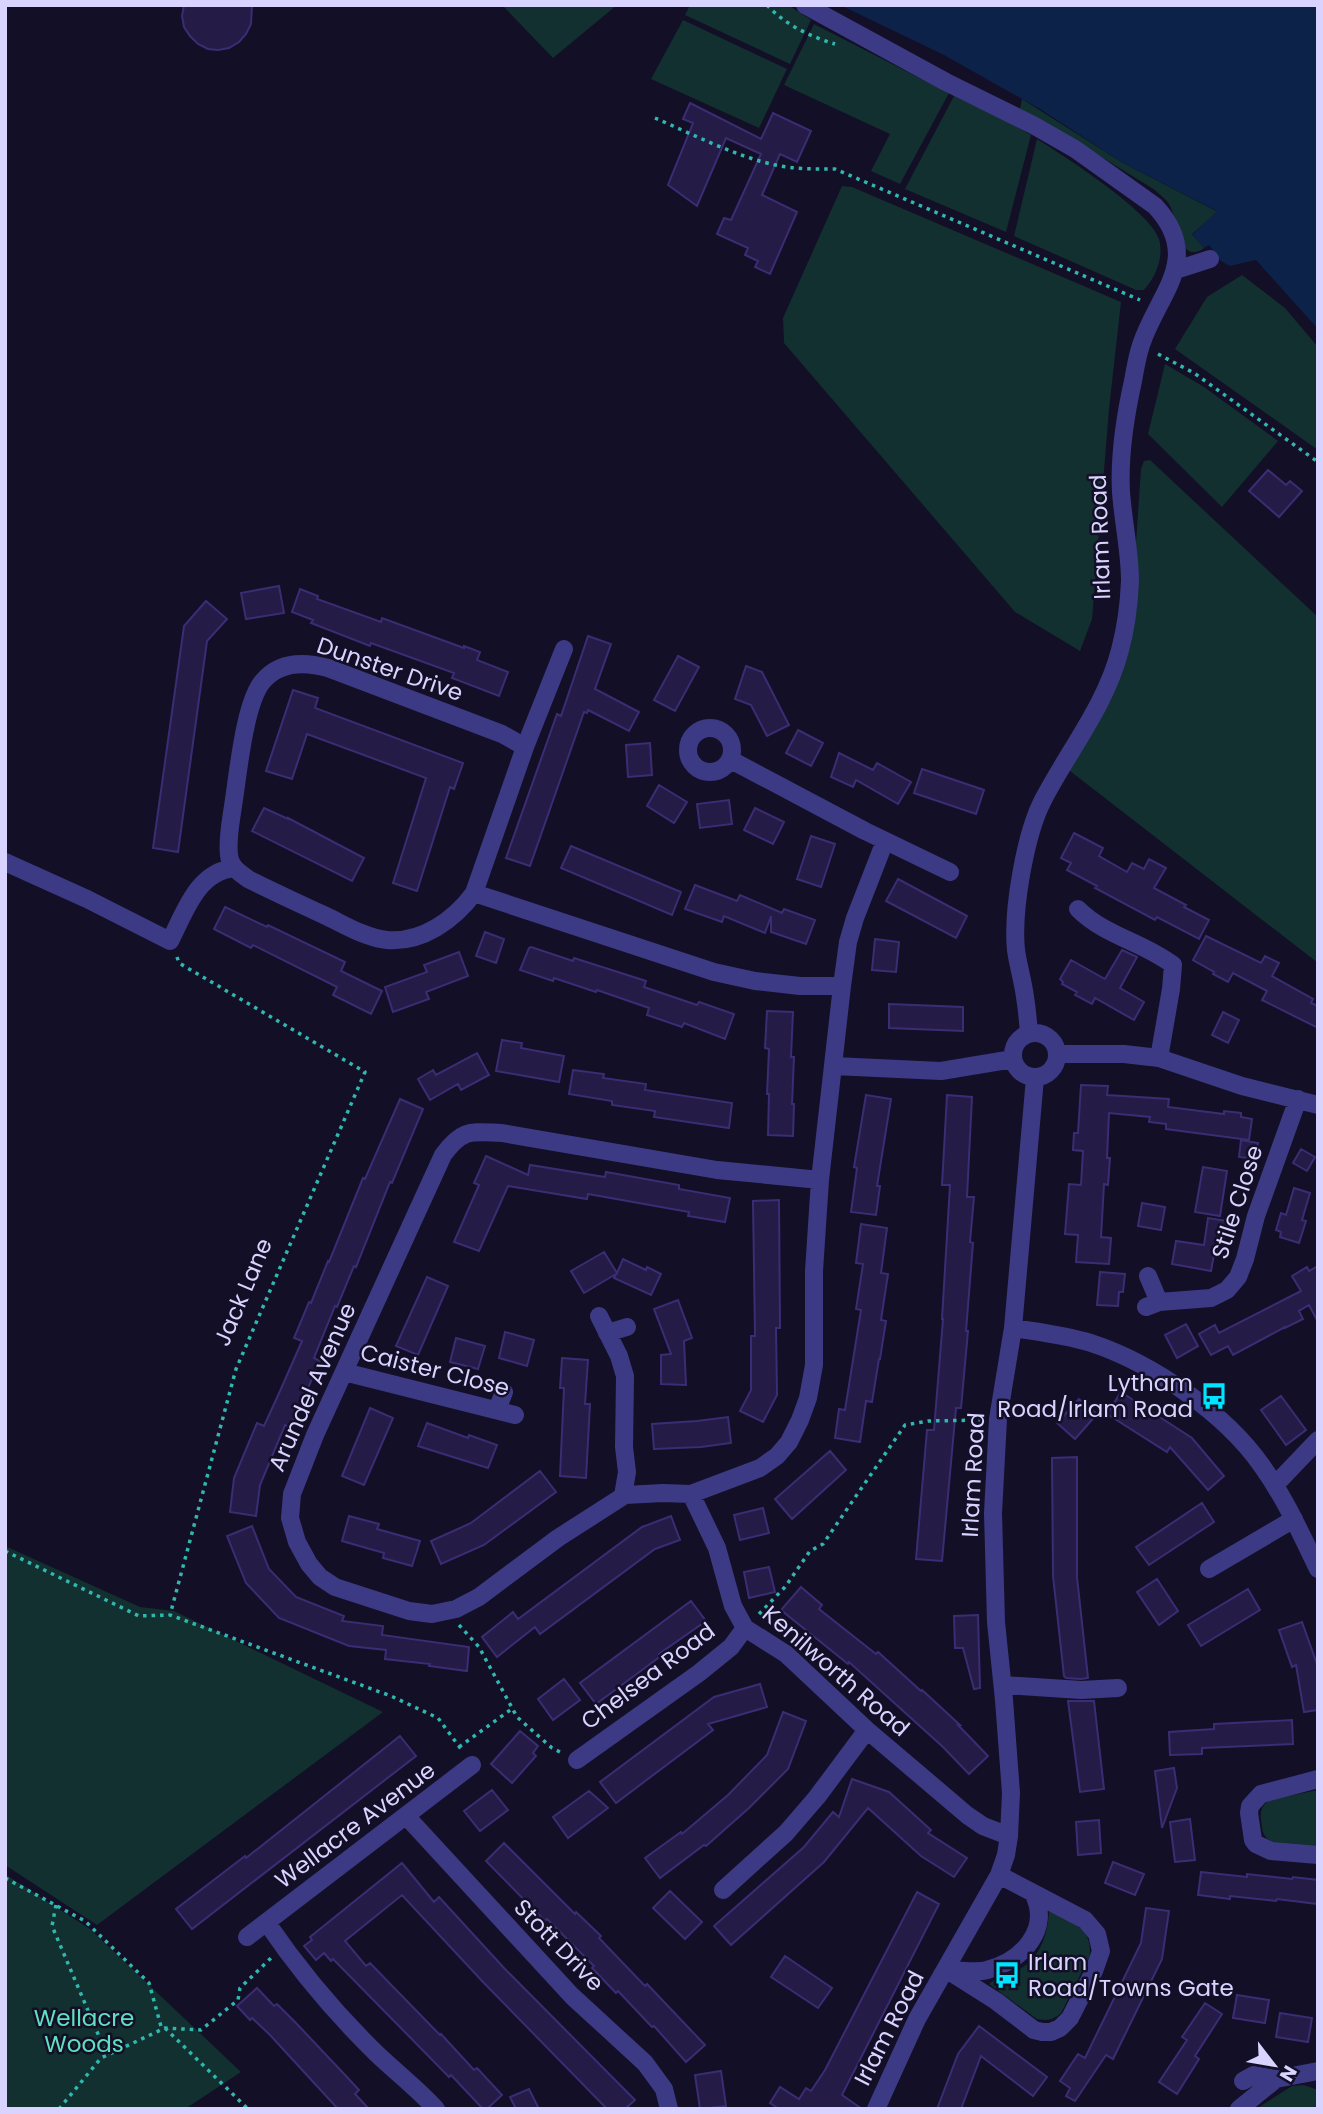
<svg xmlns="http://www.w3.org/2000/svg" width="1323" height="2114" font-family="Poppins,sans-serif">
	<rect width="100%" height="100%" fill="#130f26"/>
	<path fill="#12302f" d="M502,5H617L553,58Z
		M690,5H788L811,20L790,64L685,15Z
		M683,20L787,69L759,128L651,79Z
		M814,24L949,93L900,184L871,171L890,134L784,85Z
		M954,96L1005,120L1031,135L1006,232L905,189Z
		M1022,99L1123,163L1218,212L1192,234L1204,248C1179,266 1178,221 1170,206C1167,199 1160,195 1155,190L1058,130L1020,109Z
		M1037,139C1064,156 1150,211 1159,239C1164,258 1156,276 1144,290H1136L1014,236Z
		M842,186L852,187L1121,302L1109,409L1092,619L1080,651L1015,612L784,343L783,318Z
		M1242,275L1285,308L1318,347V450L1175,349L1207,297Z
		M1165,364L1204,387L1278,441L1222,507L1148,434Z
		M1150,460L1318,617V963L1061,764L1124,651L1133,587L1141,469L1144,461Z
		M5,1546L140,1607L174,1611L383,1712L97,1925L5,1865Z
		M1318,1790V1846C1304,1846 1272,1848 1265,1836C1262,1832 1262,1825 1261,1820C1260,1811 1262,1806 1269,1800Z
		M5,1874L90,1929L241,2072L185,2109H5Z
		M1049,1911C1071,1922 1095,1929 1089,1958L1061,2013C1053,2020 1048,2021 1037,2019L989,1984C998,1976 1009,1975 1020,1969C1041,1957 1048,1933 1049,1911Z
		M1304,2085L1318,2090V2109H1256L1292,2086Z"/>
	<path fill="#0c2248" d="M840,5H1318V329L1256,260L1230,266L1221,261L1209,245L1204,248L1192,235L1217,211L1123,163L1040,109L944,55Z"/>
	<path fill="#241b47" stroke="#3b2d73" stroke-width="2" d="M184,5H252L251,24L246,34L239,42L229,48L218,50L208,49L198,44L190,36L184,27L182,16Z
		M690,103L761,139L773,113L811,131L797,162L780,154L762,195L797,212L770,274L755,267L758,261L745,255L748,248L717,234L724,218L731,220L761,154L726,138L697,206L668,185L693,123L683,119Z
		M1268,470L1286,485L1290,481L1302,491L1279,517L1249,491Z
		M279,586L284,613L246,619L241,593Z
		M300,589L318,596L317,599L381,622L382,618L464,648V646L480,652L477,660L508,672L499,696L452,678L454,673L371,643L370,646L311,623L313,620L292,612Z
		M206,601L227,619L207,641L178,852L153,848L184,626Z
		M588,636L611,644L595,689L639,712L629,731L588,710L587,713L584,712L530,866L506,858L557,714L561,716Z
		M678,656L699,667L675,711L654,700Z
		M746,666L762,672L789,725L767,736L751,705L735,699Z
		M293,690L318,698L315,708L463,763L454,789L450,787L417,891L393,883L426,778L307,734L292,779L266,771Z
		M798,730L823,743L811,766L786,753Z
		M650,743L652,775L628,777L626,745Z
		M839,753L873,770L877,763L911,782L898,804L856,780L853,787L831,777Z
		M922,769L984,790L976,814L914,793Z
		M659,785L687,802L674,823L647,806Z
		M729,800L732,824L700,828L697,804Z
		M264,808L288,819V818L364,858L352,881L252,831Z
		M755,808L784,822L773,844L744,830Z
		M1074,833L1103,848L1099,856L1127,872L1132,863L1144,869L1149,859L1166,868L1154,888L1186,905L1184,907L1209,920L1199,939L1157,917L1155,920L1095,888L1097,886L1067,870L1071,863L1061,858Z
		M811,836L835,844L821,887L797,879Z
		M571,846L681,892L672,915L561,868Z
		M898,879L967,916L956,938L886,901Z
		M695,885L737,901L740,895L782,913L784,909L815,920L806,944L771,932V916L765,933L724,916L722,922L685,909Z
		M225,907L267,927L268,925L345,962L341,971L382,991L371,1014L333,995L337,987L253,945L251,948L214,929Z
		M485,932L504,939L496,963L476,956Z
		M1206,936L1261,963L1265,956L1279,963L1272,976L1313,999L1311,1003L1318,1006V1028L1262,1000L1267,991L1233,973L1228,982L1213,974L1214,972L1193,960Z
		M875,939L899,942L896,972L872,970Z
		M531,947L573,961L574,958L646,981L644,987L697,1005L699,1002L734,1014L725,1039L684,1023L682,1027L647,1015L649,1008L597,990L596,992L554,978L553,981L520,970L529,948Z
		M1122,950L1137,957L1120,988L1144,1002L1134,1020L1095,998L1092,1004L1075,995L1077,992L1062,984L1063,982L1060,979L1071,960L1105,979Z
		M459,952L468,976L426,992L429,999L393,1012L385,987L427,972L424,965Z
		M889,1004L963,1007V1031L889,1028Z
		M767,1011L793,1012L791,1057H794L792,1104H794L793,1136L768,1135L769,1094H767L769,1049L765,1048Z
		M1223,1012L1239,1020L1228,1043L1212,1035Z
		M502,1040L522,1043L521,1048L564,1056L559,1082L496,1071Z
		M477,1053L489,1075L461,1090L458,1084L430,1100L418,1079L433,1070L436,1075Z
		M573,1070L604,1074L603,1078L646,1084L645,1090L732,1103L729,1128L654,1117L655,1111L612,1105V1101L569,1094Z
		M1081,1085L1108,1086L1107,1095L1169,1099L1168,1107L1224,1114V1111L1241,1113V1117L1252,1119L1249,1140L1166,1129V1124L1149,1122L1150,1117L1109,1113L1107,1158H1110L1108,1185L1104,1184L1101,1237L1111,1238L1109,1264L1076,1262L1078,1235L1065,1234L1069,1184L1081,1185L1083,1151L1073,1150L1074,1133H1078Z
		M866,1095L891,1099L877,1186H880L876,1215L851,1212L857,1168L854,1167Z
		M947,1095L972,1097L967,1197H974L970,1242L973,1243L966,1331H968L961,1408H956L942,1561L916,1559L927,1430H934L943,1319H942L950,1185H942Z
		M400,1099L423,1109L392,1183L390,1182L356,1267L354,1266L337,1307L335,1306L314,1358L320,1361L308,1388L290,1427L285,1425L260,1485L256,1516L230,1512L234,1478L257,1423L264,1426L280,1391L302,1341L294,1338L309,1302L311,1303L328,1261L329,1262L363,1178L365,1179Z
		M1241,1140L1258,1143L1255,1159L1239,1157Z
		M1301,1149L1315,1157L1307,1171L1293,1163Z
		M486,1156L528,1175L530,1165L605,1177L606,1172L679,1185V1189L730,1198L725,1222L688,1216L689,1212L588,1194L587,1199L508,1186L479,1251L454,1242L479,1185L474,1183Z
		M1203,1167L1227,1171L1220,1216L1195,1212Z
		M1294,1188L1310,1193L1302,1220L1306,1221L1299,1243L1280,1237L1281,1232L1276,1230L1281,1213L1286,1215Z
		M779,1200L780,1328H776L777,1395L763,1422L740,1411L751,1390V1336H755L753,1201Z
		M1142,1203L1165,1207L1161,1230L1138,1226Z
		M1208,1218L1227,1221L1224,1238L1220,1237L1217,1255H1214L1211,1271L1172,1264L1176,1241L1204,1245Z
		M861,1224L887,1228L881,1273L888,1274L881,1320L886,1321L880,1359H879L872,1402L866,1401L860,1442L835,1438L839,1409L845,1410L861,1310L856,1309L863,1264L856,1263Z
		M604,1252L617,1273L623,1259L646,1270L647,1267L661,1274L651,1295L614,1278L616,1274L584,1293L571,1271Z
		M1318,1266V1322L1309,1305L1299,1311L1303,1319L1285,1328V1327L1233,1355L1228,1346L1211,1355L1199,1334L1215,1325L1219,1333L1301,1291L1292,1276L1307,1267L1309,1271Z
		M1100,1272L1125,1274L1123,1292H1119L1118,1306L1097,1305Z
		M427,1277L448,1286L418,1355L396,1346Z
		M678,1300L692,1338L684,1341L686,1385L661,1384V1355L671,1354L654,1309Z
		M1186,1324L1198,1346L1177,1358L1165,1335Z
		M505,1332L534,1340L527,1366L499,1358Z
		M456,1338L485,1346L478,1369L450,1362Z
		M562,1358L588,1360L585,1404H590L586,1478L560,1476L564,1388H560Z
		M1121,1392L1192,1438L1224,1476L1208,1490L1170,1447L1167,1452L1107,1414Z
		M1281,1396L1306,1430L1286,1445L1261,1410Z
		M1079,1399L1097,1414L1075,1439L1057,1423Z
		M370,1408L393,1418L364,1485L342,1476Z
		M728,1417L731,1443L701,1447L654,1449L652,1424L697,1421Z
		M427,1423L468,1438L469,1435L497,1445L488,1468L418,1446Z
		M830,1451L846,1470L792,1519L775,1499Z
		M1077,1457V1577L1088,1678L1081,1679L1066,1678L1064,1676L1053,1576L1052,1458Z
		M540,1471L556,1492L484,1545L441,1564L431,1541L471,1523Z
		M1202,1503L1214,1522L1149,1565L1136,1547Z
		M763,1508L769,1533L740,1540L734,1515Z
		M349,1516L379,1524L377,1529L420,1541L412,1566L383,1558L384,1553L342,1541Z
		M671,1516L680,1540L655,1549L540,1634L535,1627L497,1657L482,1637L513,1612L518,1619L642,1527Z
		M252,1526L269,1569L296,1597L344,1616L342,1621L383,1626L382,1635L469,1647L467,1671L429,1666L430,1664L385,1659L386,1650L349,1646L279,1618L246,1583L227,1536Z
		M769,1567L775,1592L749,1598L744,1572Z
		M1157,1579L1178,1611L1159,1625L1137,1592Z
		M801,1587L822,1605L819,1609L876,1654L878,1652L921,1691L922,1690L960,1725H958L988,1756L969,1774L943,1747L849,1662L848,1664L781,1610Z
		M1248,1589L1260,1610L1201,1646L1188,1625Z
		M691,1601L706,1621L659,1654L661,1656L596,1704L580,1683Z
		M978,1615L980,1688L974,1689L963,1648H955L954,1616Z
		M1302,1622L1318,1667V1710L1304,1712L1296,1665L1292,1667L1279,1630Z
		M564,1679L580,1700L553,1720L538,1699Z
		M760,1684L767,1707L708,1724L713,1730L616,1803L600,1782L714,1697Z
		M1068,1701H1094L1104,1789L1080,1792Z
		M783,1712L806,1721L788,1769L749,1808L706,1846L704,1845L660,1878L645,1858L681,1832L682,1834L728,1795L767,1755Z
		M1292,1720L1293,1744L1202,1748V1754L1170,1755L1169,1732L1214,1729V1724Z
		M520,1731L538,1746L533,1753L536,1756L512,1783L491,1764Z
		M400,1736L416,1756L192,1929L176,1909L245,1856L246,1858Z
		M1174,1768L1177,1788L1162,1828L1155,1771Z
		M852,1779L889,1792L931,1830L928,1833L967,1858L954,1877L921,1856L868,1808L824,1862L731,1945L714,1926L804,1847L833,1812L839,1817Z
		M492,1790L508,1810L480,1831L464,1811Z
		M589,1791L608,1808L568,1838L553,1817Z
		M1190,1819L1195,1860L1175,1862L1170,1822Z
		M1099,1820L1101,1853L1078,1855L1076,1822Z
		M504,1843L575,1914L576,1912L601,1936L599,1938L645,1986L647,1984L705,2045L686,2062L654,2026L652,2027L618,1991L616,1993L592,1968L594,1966L547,1919L545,1921L486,1861Z
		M1113,1862L1144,1874L1135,1895L1105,1883Z
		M402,1863L434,1902L439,1897L504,1968L635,2100L625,2109H607L483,1982L402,1895L345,1941L366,1966L370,1963L440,2035L441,2034L474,2070L477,2068L502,2095L487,2109H483L451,2075L449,2077L333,1959L331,1961L324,1953L316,1960L304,1946L312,1940L310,1937Z
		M1201,1872L1247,1877V1874L1292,1879L1293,1877L1318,1880V1904L1277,1899L1276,1901L1230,1896V1899L1198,1895Z
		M670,1891L702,1922L685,1939L653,1908Z
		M917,1892L939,1904L842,2095L862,2109H779L770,2103L780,2087L799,2099L806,2088L811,2091L825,2070Z
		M1146,1908L1169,1911L1162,1959L1113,2059L1106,2055L1075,2101L1066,2096L1070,2088L1060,2081L1078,2054L1085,2058L1141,1943Z
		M785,1956L832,1988L818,2008L771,1977Z
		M257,1988L274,2006L277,2004L295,2022L346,2076L359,2090L355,2094L369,2109H338L270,2035L252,2018L250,2020L237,2006Z
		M1237,1995L1269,2000L1265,2023L1233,2018Z
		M1205,2003L1222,2014L1195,2056L1199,2059L1177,2094L1159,2082L1187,2040L1182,2037Z
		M1280,2013L1312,2018L1308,2042L1276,2037Z
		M979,2026L1047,2077L1033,2096L981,2056L961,2109H937L958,2054Z
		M721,2071L726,2106L700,2109L695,2075Z
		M529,2089L539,2109H516L510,2097Z"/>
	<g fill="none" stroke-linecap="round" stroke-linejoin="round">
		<path stroke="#2fb8b0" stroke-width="3.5" stroke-dasharray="3.5 5" stroke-linecap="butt" d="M767,5C784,24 811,37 835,44
			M655,118C697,136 752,165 796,168C809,169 822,169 835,169L1140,300
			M1158,354L1194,373L1318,462
			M177,957L179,963L365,1072L236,1369L170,1615L391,1696L438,1718L461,1749
			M5,1551L139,1616L170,1615
			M759,1614L785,1587L810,1551L823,1544L905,1425L928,1421L982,1420
			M459,1625L479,1647L517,1717L552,1748L562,1753
			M459,1747L513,1708
			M5,1878L85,1921L149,1983L162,2030
			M56,1905L52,1926L101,2041L110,2054
			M165,2028L248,2109
			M59,2109L101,2058L165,2028L201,2030L238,2000L240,1988L271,1958"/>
		<path stroke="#3d3a85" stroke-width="18" d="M805,5L946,82L1033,125L1075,149L1155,206C1204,259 1158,293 1141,345C1137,357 1135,370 1133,381C1125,417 1119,455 1121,492C1123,521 1130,552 1130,581C1129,604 1126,628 1120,650C1106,705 1069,750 1043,800C1025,835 1012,911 1016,950C1018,965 1023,981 1025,997C1027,1009 1028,1021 1029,1033
			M1176,270L1210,259
			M688 750a22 22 0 1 1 44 0a22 22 0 1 1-44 0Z
			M525,747L502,734L328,668C306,662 280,661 263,681C244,703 238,776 233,806C231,821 227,839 229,855C230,867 239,872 248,879C274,892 300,904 326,916C345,925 366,938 387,940C422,943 454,920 474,893L525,747L564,649
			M731,760L865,831L950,872
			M5,862L87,899L170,941C185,912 197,872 234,868
			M474,893L714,972L755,981L800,986H842
			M1078,909C1105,936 1143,942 1173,965L1171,989L1159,1058
			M1013 1055a22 22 0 1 1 44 0a22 22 0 1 1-44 0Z
			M1057,1054H1124L1159,1058L1242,1086L1318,1105
			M834,1066L941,1071L1013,1059
			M820,1180L717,1170L502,1133C471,1132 463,1128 443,1155L315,1435L292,1494L290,1518L297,1542L309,1564L320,1577L335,1587L409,1611L432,1614L456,1609L479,1597L558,1538L625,1495L663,1493L691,1494L760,1468L777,1456L789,1442L800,1420L808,1398L814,1365V1271L820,1180L842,986L848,942L855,918L885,841
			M1148,1276L1159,1302
			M1146,1307L1159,1302L1211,1298L1227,1290L1238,1277L1245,1259L1256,1216L1298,1099
			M599,1316L619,1356L625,1376L624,1447L627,1472L623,1496
			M1013,1328C1039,1332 1066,1335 1091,1343C1152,1363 1225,1413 1262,1466C1285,1498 1301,1534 1318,1569
			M607,1333L627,1327
			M344,1372L515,1415
			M497,1410L504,1392
			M1275,1485L1318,1440
			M691,1494L717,1548L733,1606L745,1628L786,1654L867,1730L967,1815L983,1826L1009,1836
			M1209,1569L1294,1519
			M1003,1685L1081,1690L1118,1688
			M577,1760L699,1673L731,1647L745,1628
			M1318,1779L1261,1794L1250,1806L1249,1813L1253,1840L1256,1844L1271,1851L1318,1855
			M407,1817L572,1996L645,2063L664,2089L669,2109
			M723,1890L786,1833L817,1797L867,1730
			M267,1923C299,1970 336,2014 377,2054C397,2073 418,2089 436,2109
			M247,1937L472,1765
			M947,1970L996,2001L1034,2030L1042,2032H1051L1060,2028L1070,2018L1094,1971L1101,1951L1097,1934L1085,1920L999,1875
			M949,1970C961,1970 976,1973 987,1970C1022,1961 1052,1929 1033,1893
			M1243,2081L1254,2075L1276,2079
			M876,2109L917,2019L999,1875L1006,1855L1009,1836L1011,1793L1004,1700L996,1622L993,1513L998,1419L1013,1328L1035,1078
			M1239,2109L1276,2079L1318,2071"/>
	</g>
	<defs>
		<symbol id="bus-bare" viewBox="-9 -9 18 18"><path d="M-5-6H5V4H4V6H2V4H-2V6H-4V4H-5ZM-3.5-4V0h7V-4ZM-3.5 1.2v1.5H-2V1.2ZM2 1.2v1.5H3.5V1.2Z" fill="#00e5ff" stroke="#130f26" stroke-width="2.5" paint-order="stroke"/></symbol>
	</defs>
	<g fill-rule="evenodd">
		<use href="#bus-bare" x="1195" y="1377" width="38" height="38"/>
		<use href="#bus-bare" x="988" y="1956" width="38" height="38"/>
	</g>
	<g text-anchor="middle" stroke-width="5" stroke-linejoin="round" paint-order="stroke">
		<g font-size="23" fill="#d9d4ff" stroke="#130f26">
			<text transform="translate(1100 537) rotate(-92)" y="8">Irlam Road</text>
			<text transform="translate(390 669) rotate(19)" y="8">Dunster Drive</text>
			<text transform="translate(1237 1202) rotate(-72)" y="8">Stile Close</text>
			<text transform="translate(243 1292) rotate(-67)" y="8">Jack Lane</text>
			<text transform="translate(435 1370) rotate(14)" y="8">Caister Close</text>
			<text transform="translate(312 1387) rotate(-66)" y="8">Arundel Avenue</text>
			<text transform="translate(973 1475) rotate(-87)" y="8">Irlam Road</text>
			<text transform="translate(836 1671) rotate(41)" y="8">Kenilworth Road</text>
			<text transform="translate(648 1676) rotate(-37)" y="8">Chelsea Road</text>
			<text transform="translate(355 1825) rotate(-37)" y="8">Wellacre Avenue</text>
			<text transform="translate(559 1945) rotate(46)" y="8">Stott Drive</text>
			<text transform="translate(889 2028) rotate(-63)" y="8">Irlam Road</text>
		</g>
		<g font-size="23" fill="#d9d4ff" stroke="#130f26" text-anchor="end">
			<text x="1193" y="1391">Lytham<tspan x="1193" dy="26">Road/Irlam Road</tspan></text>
			<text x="1028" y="1970" text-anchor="start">Irlam<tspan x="1028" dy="26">Road/Towns Gate</tspan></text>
		</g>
		<g font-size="23" fill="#5fe0c0" stroke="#130f26">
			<text x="84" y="2026">Wellacre<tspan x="84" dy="26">Woods</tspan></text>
		</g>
	</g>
	<rect width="1323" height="2114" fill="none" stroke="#d9d4ff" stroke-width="14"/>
	<g transform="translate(1274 2065) rotate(121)" stroke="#130f26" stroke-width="5" paint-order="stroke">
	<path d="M0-5L12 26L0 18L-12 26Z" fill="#d9d4ff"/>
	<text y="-10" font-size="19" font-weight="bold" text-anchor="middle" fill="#d9d4ff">N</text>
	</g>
</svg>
